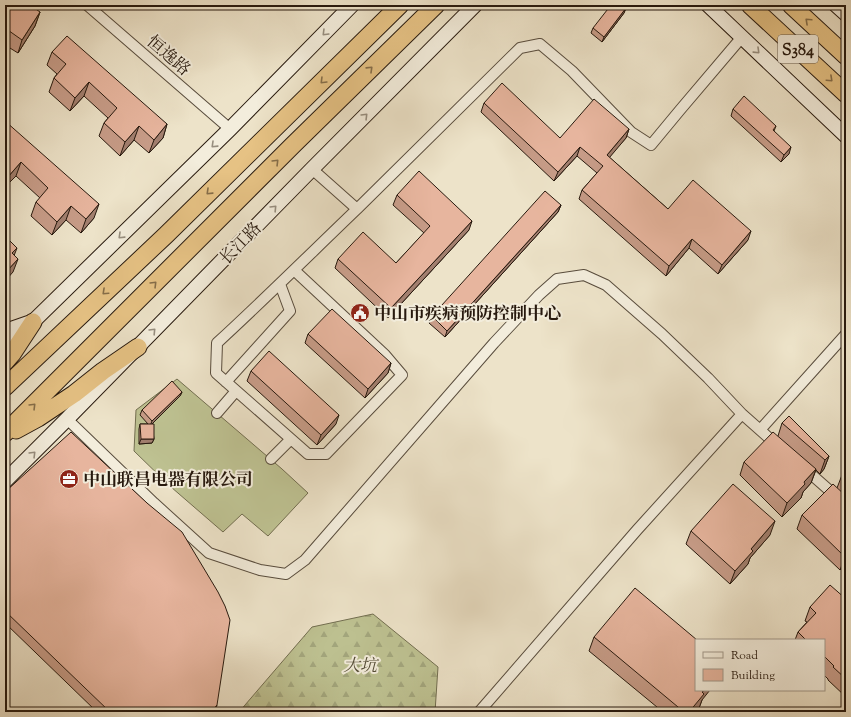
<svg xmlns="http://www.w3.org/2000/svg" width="851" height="717" font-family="'Sorts Mill Goudy','Noto Serif SC',serif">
	<defs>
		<pattern id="forest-firs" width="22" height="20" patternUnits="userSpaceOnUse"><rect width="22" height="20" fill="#bec292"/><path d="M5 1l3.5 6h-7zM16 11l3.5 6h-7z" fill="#a3a67d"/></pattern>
	</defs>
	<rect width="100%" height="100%" fill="#ede3c9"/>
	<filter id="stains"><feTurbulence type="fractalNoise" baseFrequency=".005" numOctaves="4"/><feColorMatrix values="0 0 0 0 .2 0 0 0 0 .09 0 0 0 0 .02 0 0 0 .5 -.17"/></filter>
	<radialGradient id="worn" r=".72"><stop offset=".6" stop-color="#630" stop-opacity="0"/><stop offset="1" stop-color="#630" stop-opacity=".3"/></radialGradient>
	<path fill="url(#forest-firs)" stroke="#726e50" d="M373,614L438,667L435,712H239L312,627Z"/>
	<path fill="#bec292" stroke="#726e50" d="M177,379L282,469L308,493L268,536L242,514L223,532L171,487L134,451L136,410Z"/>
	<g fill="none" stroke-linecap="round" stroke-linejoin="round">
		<defs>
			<path id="minor" d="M87,5L230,129
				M312,169L357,209L520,48L540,44L572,71L631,132L651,145L680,110L742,37
				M294,270L385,355L402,375L326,454H308L216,373L217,343C265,299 310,254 357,209
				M226,382L290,311L280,284
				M217,413L236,391
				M67,419L154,503L209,553L260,570L286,574L305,560L494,343L539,295L557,279L584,275L606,285L662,334L708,378L742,414
				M760,430L846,334
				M271,459L291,439
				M804,468L846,505
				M479,712L637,530L742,414L778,446"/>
			<path id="secondary" d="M708,5L846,136
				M836,5L846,14
				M5,331L28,323
				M5,349L230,129L352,5
				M5,481L67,419L312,169L475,5"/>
			<path id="trunk" d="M750,5L846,94
				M791,5L846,56
				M5,362L12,354L33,322
				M5,387L166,235L400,5
				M16,430L38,418L74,394L103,371L138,347
				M5,433L293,145L436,5"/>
		</defs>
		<use href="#minor" stroke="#584c3d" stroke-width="12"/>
		<use href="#secondary" stroke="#27190e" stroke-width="16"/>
		<use href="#trunk" stroke="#27190e" stroke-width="19"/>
		<use href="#minor" stroke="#f3eddc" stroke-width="10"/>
		<use href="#secondary" stroke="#f3eddc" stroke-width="14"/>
		<use href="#trunk" stroke="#e6c284" stroke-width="17"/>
	</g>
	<path fill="#c79c88" stroke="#27190e" d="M5,5L40,12L35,26L18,53L5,45Z
		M626,8L624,13L602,42L591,33L593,28Z
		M52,52L167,124L163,138L149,153L134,140L120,156L99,136L104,123L108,118L84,96L70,111L49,92L54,78L57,74L47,65Z
		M484,103L560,138L629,129L626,138L609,157L668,209L748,240L718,274L689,248L666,276L579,199L582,190L597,173L577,156L554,181L481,112Z
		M733,109L776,126L774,131L789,154L781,162L731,116Z
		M5,121L94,218L81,233L66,220L52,235L31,216L36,202L40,198L16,176L5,187Z
		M397,195L469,230L388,318L335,268L338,259L396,263L424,233L393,205Z
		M561,205L558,212L445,337L429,323L432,316Z
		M308,334L391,363L388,373L365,398L305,343Z
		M251,371L336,424L317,445L247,381Z
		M182,392L180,396L152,424L154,439L152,443L139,444V429L140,424H148L140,415L142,410Z
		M782,423L829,456L824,469L820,474L816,470L811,483L803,492L801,498L782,517L740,475L744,462L778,436Z
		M846,471V564L840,570L797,529L802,515L837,488L842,475Z
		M5,492L215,712H97L5,623Z
		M691,531L770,535L750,558L748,564L730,584L686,544Z
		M846,599V697L828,680V679L824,675V640H795L798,632L807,622L805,621L810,607Z
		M594,637L702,700L699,708L696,712H663L589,651Z"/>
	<path fill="#a27f6f" stroke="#27190e" d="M626,8L624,13L602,42L604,37Z
		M40,12L35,26L18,53L22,40Z
		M89,82L84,96L70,111L75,98Z
		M167,124L163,138L149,153L154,140Z
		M139,126L134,140L120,156L125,142Z
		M629,129L626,138L604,164L607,155Z
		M580,147L577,156L554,181L558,172Z
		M791,147L789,154L781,162L784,155Z
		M21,162L16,176L5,187V182L7,178Z
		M99,204L94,218L81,233L86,219Z
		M561,205L558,212L445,337L447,331Z
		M71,206L66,220L52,235L57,222Z
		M472,221L469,230L388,318L391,308Z
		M751,231L748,240L718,274L722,265Z
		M692,239L689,248L666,276L669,266Z
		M17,248L12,261V253Z
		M18,259L13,272L5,281V273Z
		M391,363L388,373L365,398L368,389Z
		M182,392L180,396L150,426L152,421Z
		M339,415L336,424L317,445L321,435Z
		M141,439H154L152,443L139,444Z
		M829,456L824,469L820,474L825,460Z
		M816,469L811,483L803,492L801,498L782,517L787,503L804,482Z
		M775,521L770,535L750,558L748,564L730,584L735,571L751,549Z
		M846,556V564L840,570L845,557Z
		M846,618V627L843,621Z
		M704,690H710L702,700L699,708L696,712H689Z
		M217,705L215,712H211Z"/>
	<path fill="#e7b59e" stroke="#27190e" d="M5,5H30L40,12L22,40L5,28Z
		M611,5H622L626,8L604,37L593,28Z
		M67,36L167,124L154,140L139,126L125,142L104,123L117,108L89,82L75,98L54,78L66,64L52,52Z
		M502,83L560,138L594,99L629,129L607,155L668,209L693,180L751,231L722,265L692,239L669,266L582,190L603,166L580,147L558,172L484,103Z
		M744,96L776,126L773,130L791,147L784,155L733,109Z
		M5,121L99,204L86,219L71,206L57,222L36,202L48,188L21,162L7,178L5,176Z
		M419,171L472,221L391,308L338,259L363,232L396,263L430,226L397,195Z
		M545,191L561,205L447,331L432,316Z
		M5,236L17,248L12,253L18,259L5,273Z
		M332,309L391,363L368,389L308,334Z
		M269,351L339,415L321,435L251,371Z
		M172,381L182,392L152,421L142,410Z
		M789,416L829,456L825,460L782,423Z
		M140,424H154V439H141Z
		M71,432L147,503L182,532L218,592L225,606L230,620L217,705L211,712H110L5,611V492Z
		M773,432L816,469L804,482L805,484L787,503L744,462Z
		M846,471V479L842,475Z
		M733,484L775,521L751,549L753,551L735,571L691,531Z
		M833,484L846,496V556L845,557L802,515Z
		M830,585L846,599V618L843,621L846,624V679L833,667L834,666L824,656V640H806L798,632L816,613L810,607Z
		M635,588L697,640H696V690H704L702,692L704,694L689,712H684L594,637Z"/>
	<defs><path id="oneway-chevron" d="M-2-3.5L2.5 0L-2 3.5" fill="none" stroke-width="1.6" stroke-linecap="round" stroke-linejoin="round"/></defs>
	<g stroke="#866e49">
		<use href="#oneway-chevron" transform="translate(808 21) rotate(-137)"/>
		<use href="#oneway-chevron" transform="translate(370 69) rotate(-44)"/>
		<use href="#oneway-chevron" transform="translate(830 79) rotate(43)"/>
		<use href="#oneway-chevron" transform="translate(323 81) rotate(135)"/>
		<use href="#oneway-chevron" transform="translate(276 162) rotate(-45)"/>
		<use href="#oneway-chevron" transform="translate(209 192) rotate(136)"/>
		<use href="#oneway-chevron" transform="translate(154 284) rotate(-45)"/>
		<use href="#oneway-chevron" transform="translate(105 292) rotate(137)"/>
		<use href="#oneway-chevron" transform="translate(33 406) rotate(-45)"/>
	</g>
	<g stroke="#978e7f">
		<use href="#oneway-chevron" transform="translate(325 33) rotate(135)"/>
		<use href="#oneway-chevron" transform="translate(757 51) rotate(44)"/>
		<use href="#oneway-chevron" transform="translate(365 116) rotate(-45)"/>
		<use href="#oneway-chevron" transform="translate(214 145) rotate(136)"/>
		<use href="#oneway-chevron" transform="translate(274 208) rotate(-46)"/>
		<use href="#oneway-chevron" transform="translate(121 236) rotate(136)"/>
		<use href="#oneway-chevron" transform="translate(153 331) rotate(-46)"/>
		<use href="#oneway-chevron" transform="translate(33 454) rotate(-45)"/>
	</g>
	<defs>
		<symbol id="civic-disc" viewBox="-11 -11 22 22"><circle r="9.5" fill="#8f2418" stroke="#f3eddc"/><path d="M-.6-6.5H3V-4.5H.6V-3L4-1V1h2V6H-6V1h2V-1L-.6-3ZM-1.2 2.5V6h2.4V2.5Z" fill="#fff"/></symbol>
		<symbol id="office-disc" viewBox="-11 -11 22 22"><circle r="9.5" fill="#8f2418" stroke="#f3eddc"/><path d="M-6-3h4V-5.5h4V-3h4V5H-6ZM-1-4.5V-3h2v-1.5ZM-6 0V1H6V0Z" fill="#fff"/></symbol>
	</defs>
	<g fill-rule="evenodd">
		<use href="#civic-disc" x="349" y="302" width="22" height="22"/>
		<use href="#office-disc" x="58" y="468" width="22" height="22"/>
	</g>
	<g text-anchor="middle" stroke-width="4" stroke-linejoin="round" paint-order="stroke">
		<rect fill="#f3eddc" stroke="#64594c" stroke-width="1" x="778" y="35" width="40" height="28" rx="3"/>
		<g font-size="16" font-weight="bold" fill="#27190e">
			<text x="798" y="55">S384</text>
		</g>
		<g font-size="17" fill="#27190e" stroke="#f3eddc">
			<text transform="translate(169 55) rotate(41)" y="6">恒逸路</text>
			<text transform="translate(240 243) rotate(-46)" y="6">长江路</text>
		</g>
		<g font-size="17" font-weight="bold" fill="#27190e" stroke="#f3eddc" text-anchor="start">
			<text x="374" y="319">中山市疾病预防控制中心</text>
			<text x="83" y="485">中山联昌电器有限公司</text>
		</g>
		<g font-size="17" font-style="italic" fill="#544c36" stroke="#f3eddc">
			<text x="360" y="671">大坑</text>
		</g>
	</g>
	<rect width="851" height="717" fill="none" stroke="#ede3c9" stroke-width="20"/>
	<rect x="6" y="6" width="839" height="705" fill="none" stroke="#27190e" stroke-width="2"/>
	<rect x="10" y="10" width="831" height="697" fill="none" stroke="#27190e"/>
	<rect x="695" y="639" width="130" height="52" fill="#f3eddc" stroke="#a1988a"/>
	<rect x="703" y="652" width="20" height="6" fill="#f3eddc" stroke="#a1988a"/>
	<text x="731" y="659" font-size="12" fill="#27190e">Road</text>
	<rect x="703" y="669" width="20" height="12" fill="#e7b59e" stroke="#a1988a"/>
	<text x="731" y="679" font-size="12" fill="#27190e">Building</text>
	<rect width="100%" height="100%" filter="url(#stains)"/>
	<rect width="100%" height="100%" fill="url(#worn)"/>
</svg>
